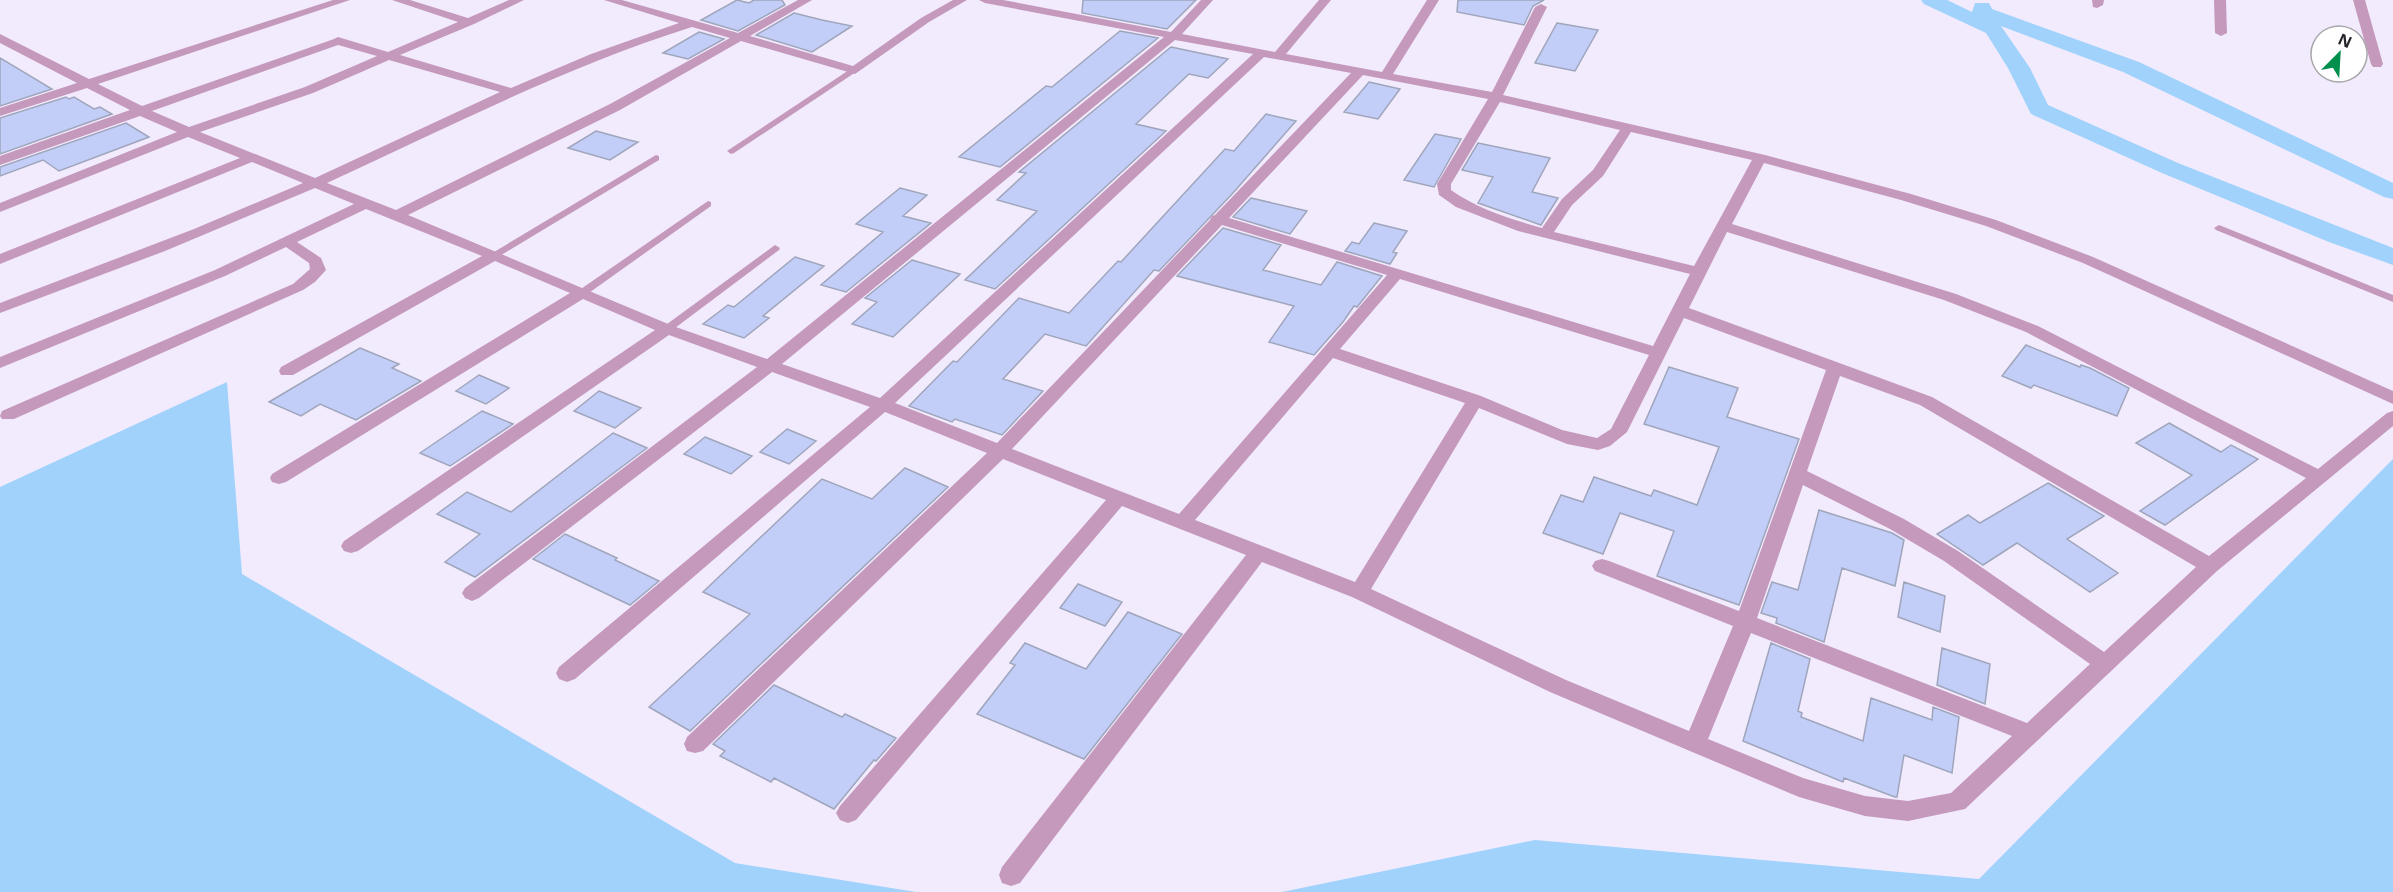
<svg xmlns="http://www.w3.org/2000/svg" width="2393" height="892" font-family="'Open Sans',sans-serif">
	<rect width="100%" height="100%" fill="#f2ebfe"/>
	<path fill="#a0d2fc" d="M227,382L242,574L735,863L916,892H0V487Z
		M2393,459V892H1282L1535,840L1979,879Z"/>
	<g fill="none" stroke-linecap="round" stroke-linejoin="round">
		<path fill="#a0d2fc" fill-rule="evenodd" d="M1921,0H1947L1972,12L1975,3H1989L1992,9L2139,62L2393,183V199L2384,197L2123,72L2001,26L2030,68L2048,105L2178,163L2393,248V265L2329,242L2162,173L2031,114L2008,68L1986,33L1924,4Z"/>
	</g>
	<path fill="#c3cef8" stroke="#9fa5bb" stroke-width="1.5" d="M737,0L749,3L754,0H782L785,5L738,31L701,20Z
		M1083,0H1196L1167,29L1082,13Z
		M1458,0H1544L1533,6L1524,25L1457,12Z
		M794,13L822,20L852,26L812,52L756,35Z
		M1557,23L1598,30L1575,71L1535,63Z
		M1120,31L1158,38L1000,167L959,157L1046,86L1052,87Z
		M699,32L724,39L688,59L663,53Z
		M1171,47L1228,59L1208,78L1189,74L1136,124L1166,131L995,289L965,280L1037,211L997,200L1026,173L1019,172Z
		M0,58L52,89L0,106Z
		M1369,82L1400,89L1378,119L1344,112Z
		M66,97L69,99L74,97L94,109L100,107L112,114L0,154V118Z
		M1266,114L1296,121L1233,193L1159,271L1154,270L1086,346L1045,334L1003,379L1043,391L1002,435L955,419L952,422L909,406L953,361L957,362L1019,298L1069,313L1118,261L1121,262L1225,149L1234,151Z
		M126,123L149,137L59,171L43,160L0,176V167Z
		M596,131L629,140L638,142L610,160L568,148Z
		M1435,134L1461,139L1434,187L1404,180Z
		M1478,143L1550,158L1532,192L1558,198L1541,225L1478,203L1493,177L1462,170Z
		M900,188L927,195L903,216L931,223L846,292L821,285L883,232L856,224Z
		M1251,198L1307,211L1290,234L1233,217Z
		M1374,223L1407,231L1393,252L1397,253L1390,264L1345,251L1352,242L1359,244Z
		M1223,228L1281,245L1263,270L1321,285L1337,262L1382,276L1357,307L1354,306L1343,322L1314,355L1269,342L1294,306L1177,276Z
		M795,257L824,266L763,316L769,318L744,338L703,324L728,305L734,307Z
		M912,260L960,274L893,337L852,324L877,302L865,298Z
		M2026,345L2080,367L2081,365L2090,368L2129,388L2117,416L2034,385L2031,388L2002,376Z
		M360,348L399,364L392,368L421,381L356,420L320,404L301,416L269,402Z
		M1669,367L1738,388L1727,417L1799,439L1739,605L1657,576L1674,531L1620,513L1603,554L1543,533L1561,495L1583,502L1594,477L1651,496L1654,490L1697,505L1719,447L1644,424Z
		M479,375L509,388L486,404L456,391Z
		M599,391L641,408L615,428L574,411Z
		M482,411L513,424L450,466L420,453Z
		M2169,423L2221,452L2231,445L2258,459L2165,525L2140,511L2192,475L2136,443Z
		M787,429L816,441L789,464L760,452Z
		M613,433L647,448L475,577L445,562L480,534L437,514L467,492L511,512Z
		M705,437L752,456L731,474L684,454Z
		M905,468L948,487L690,731L649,707L750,614L703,592L822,479L872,499Z
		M2048,483L2104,516L2067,539L2118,573L2090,592L2017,543L1983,565L1937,534L1968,515L1980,523Z
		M1819,510L1892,533L1904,540L1895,586L1842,568L1824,642L1776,623L1777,618L1761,613L1772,582L1798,590Z
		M565,534L617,558L615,560L659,581L630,605L533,559Z
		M1904,582L1945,596L1940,632L1898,617Z
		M1078,584L1122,602L1105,626L1060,608Z
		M1128,612L1182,634L1084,759L977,714L1015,665L1010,663L1025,643L1086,669Z
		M1771,643L1810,659L1798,711L1802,713L1801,717L1863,741L1871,698L1932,720L1933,707L1959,717L1952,773L1904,755L1897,797H1895L1844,778L1843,782L1743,741Z
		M1942,648L1990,664L1985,704L1937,685Z
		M774,685L842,717L845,714L896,738L876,761L874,760L834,809L774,778L771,782L720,756L725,751L713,744Z"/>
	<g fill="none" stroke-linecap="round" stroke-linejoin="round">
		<path fill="#c599bc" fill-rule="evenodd" d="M852,68L859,70L734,153L731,154L727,151Z
			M656,155L659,156V160L498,257H490L489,255Z
			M708,201L711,202V206L586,295H578L577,293L578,291Z
			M2219,225L2393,295V302L2216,230L2214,228Z
			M775,245L780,248L779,250L671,331H663L662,329L663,327Z"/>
		<path fill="#c599bc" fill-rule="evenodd" d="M333,0H350L98,84L142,106L334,39L338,37L388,52L458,22L392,0H410L468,18L509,0H524L474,24L400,55L511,88L591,54L679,23L604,0H622L738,33L798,0H812L750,36L853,66L921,18L953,0H967L929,22L855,74L741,41L620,110L408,215L673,326L767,359L1164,37L985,3L979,0H1003L1171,32L1201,0H1213L1182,34L1275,52L1319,0H1331L1286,54L1382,72L1427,0H1439L1393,74L1492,92L1535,7L1541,4L1547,7L1503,95L1765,155L1911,194L1996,220L2093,257L2393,391V404L2083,263L1986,226L1901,200L1764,163L1732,224L1956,294L2038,326L2318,469L2387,413L2393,411V426L2217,571L1965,809L1908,821L1865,816L1799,797L1550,692L1352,597L1262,562L1020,883L1011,886L1002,883L999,875L1002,867L1246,555L1122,506L856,820L848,823L840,820L836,813L840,806L1106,500L1003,459L703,751L695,753L687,751L684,744L687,737L987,453L885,412L575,679L567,682L559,679L556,673L559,667L870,407L772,372L479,598L472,601L465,598L462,593L465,588L757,367L669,335L358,551L351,553L344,551L341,546L344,541L655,330L583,299L286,482L279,484L272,482L270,478L272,474L570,293L495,261L293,375H281L279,371L281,367L482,256L366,209L297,242L321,258L326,270L315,282L303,290L14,419H2L0,416L2,411L293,284L310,269L309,263L286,247L225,276L0,368V357L215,270L354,204L315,188L165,251L0,313V303L194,229L303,183L252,162L0,264V254L240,158L188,137L0,212V203L177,132L140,116L0,165V156L130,110L87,88L0,116V108L77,83L0,43V34L89,79ZM692,27L730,38L610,104L396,210L327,183C447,128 565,67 692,27ZM1175,40L1253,54L880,398L782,364ZM338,45L377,56L305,87L189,127L152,111ZM1264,57L1351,73L1215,215L1212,216L1210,220L997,443L895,403ZM389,60L500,92L315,178L200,132L313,93ZM1363,75L1488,99L1437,184L1439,195L1456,207L1518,231L1690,274L1653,346L1229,218ZM1500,102L1620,130L1593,170L1562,199L1542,228C1510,219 1478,209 1451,190V184ZM1631,132L1752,160L1694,266L1554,232L1572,205L1603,176ZM1222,225L1387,275L1179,514L1012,449ZM1727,232L1944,300L2026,332L2306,478L2209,556L1932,397L1689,308ZM1400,279L1649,355L1611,429L1597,438L1562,430L1481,396L1340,349ZM1684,318L1826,370L1739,611L1609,561L1602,559L1595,561L1592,566L1595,571L1733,626L1689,731L1566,680L1371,589L1479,408L1567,444L1598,450L1610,446L1627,432ZM1333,358L1465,403L1355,582L1195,520ZM1840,376L1920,405L2196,567L2104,652L1958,551L1904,519L1807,471ZM1803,485L1890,529L1944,561L2090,664L2027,723L1757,618ZM1751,633L2012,736L1951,793L1908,801L1865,796L1803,778L1708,739Z
			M2092,0H2104L2103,5L2097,8L2093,7Z
			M2214,0H2226L2227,33L2221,36L2215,33Z
			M2353,0H2365L2383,64L2381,67H2373L2371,64Z"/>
	</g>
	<g transform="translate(2339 54) rotate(24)"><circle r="28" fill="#ffffff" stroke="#a8a7aa" stroke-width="1.5"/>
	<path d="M0-4.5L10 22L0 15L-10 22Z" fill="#018f4e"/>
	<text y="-9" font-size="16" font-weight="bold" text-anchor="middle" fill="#26232b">N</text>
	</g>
</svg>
